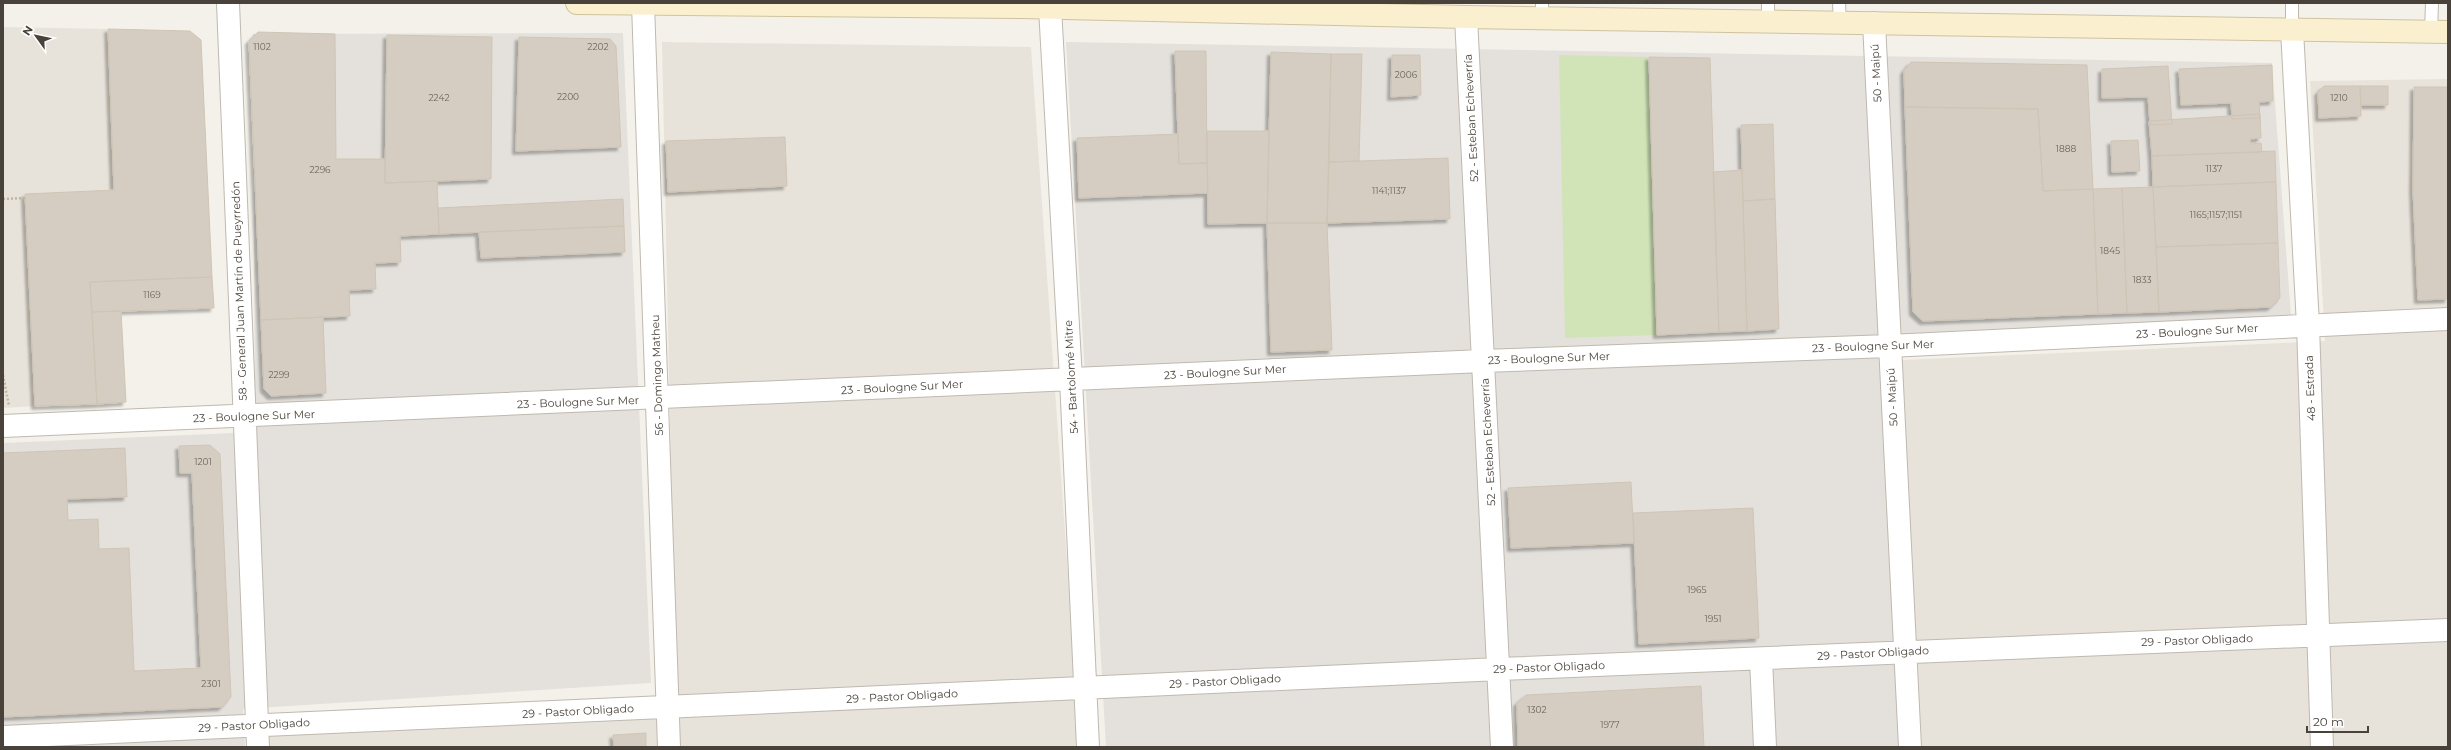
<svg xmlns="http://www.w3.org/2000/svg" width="2451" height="750" font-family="Montserrat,sans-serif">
	<defs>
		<filter id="shadow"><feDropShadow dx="-3.5" dy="3.5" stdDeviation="1" flood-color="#0004"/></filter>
	</defs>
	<rect width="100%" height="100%" fill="#f4f1eb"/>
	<path fill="#e8e3da" d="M3,27L108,29L114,190L25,194L35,406L3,408Z
		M662,42L1031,47L1080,747H268L267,734L676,710Z
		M2448,79V747H1920L1902,360L2325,341L2310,81Z"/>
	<path fill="#e4e1dc" d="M623,33L651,683L243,709L245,747H3V443L255,432L253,34Z
		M1066,42L2272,63L2291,316L1882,336L1899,747H1106Z"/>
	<path fill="#d1e4b8" d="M1559,55L1648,57L1657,335L1565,338Z"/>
	<path fill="#d5cdc2" stroke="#cfc5b5" filter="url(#shadow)" d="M108,29L190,31L201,40L212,277L90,282L97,404L35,406L25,194L114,190Z
		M258,32L335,34L336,159H385V183L437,181L439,234L400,236L401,262L375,263L376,289L349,290L350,316L261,320L249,41Z
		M387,35L492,37L491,179L385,183Z
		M519,37L610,39L616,46L621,147L516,151Z
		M1175,51H1206L1207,163L1179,164Z
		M1271,52L1331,54L1327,223H1267Z
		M1331,54H1362L1359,161L1329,162Z
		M1392,55H1420L1421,95L1391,97Z
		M1649,57L1710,58L1719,332L1657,335Z
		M1911,62L2087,65L2093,189L2043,191L2038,109L1905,107L1904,71Z
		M2272,65L2273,101L2259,102L2260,118L2232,119L2231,103L2181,105L2179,69Z
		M2168,66L2172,124L2150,125L2148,97L2102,98V69Z
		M2324,86H2360L2361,116L2319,118L2318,92Z
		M2360,86H2388V105H2361Z
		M2414,87H2448V299L2418,300L2413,190Z
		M1905,107L2038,109L2043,191L2093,189L2098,314L1923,321L1913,312Z
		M2260,114L2261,138L2250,139V144L2261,143L2262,152L2152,156L2149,121Z
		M1773,124L1775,199L1743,201L1741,125Z
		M1207,131H1269L1267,223L1208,224Z
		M1178,134L1179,164L1207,163L1208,193L1079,198L1077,138Z
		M785,137L787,186L668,192L666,141Z
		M2138,140L2140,171L2112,172L2111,141Z
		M2275,151L2276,182L2153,187L2152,156Z
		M1448,158L1450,219L1327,223L1329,162Z
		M1742,170L1747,331L1719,332L1713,172Z
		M2276,182L2278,243L2156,247L2153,187Z
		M2153,187L2159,312L2127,313L2122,188Z
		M2122,188L2127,313L2098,314L2093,189Z
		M623,199L624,226L439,234L438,208Z
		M1775,199L1779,329L1747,331L1743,201Z
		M1267,223H1327L1332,350L1271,352Z
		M624,226L625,252L481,258L479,232Z
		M2278,243L2280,298L2271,307L2159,312L2156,247Z
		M212,277L214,308L92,312L90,282Z
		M121,311L126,402L97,404L92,312Z
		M323,317L326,393L271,396L264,389L261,320Z
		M210,445L220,454L231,697L222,707L3,717V453L125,448L127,497L67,499L68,520L98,519L99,549L129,548L134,671L201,668L192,473H180L179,446Z
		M1631,482L1634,543L1511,548L1508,488Z
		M1753,508L1759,638L1639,644L1633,513Z
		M1701,686L1704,747H1518L1517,703L1526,695Z
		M646,733V747H614L613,735Z"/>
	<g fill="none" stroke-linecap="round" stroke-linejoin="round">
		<defs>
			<path id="service" d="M1542,3V18
				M1839,3L1840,23
				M2292,3V30
				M1768,22V3
				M2431,32L2432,3"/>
			<path id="minor" d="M228,3L258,747
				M643,4L669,747
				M1050,8L1071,379L1088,747
				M1466,17L1502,747
				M1874,23L1910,747
				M2292,30L2308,325L2322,747
				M3,426L1483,361L1889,346L2448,319
				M1761,659L1765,747
				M3,737L1499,669L2448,630"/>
			<path id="secondary" d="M577,3L1021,7L1466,17L2448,32"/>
		</defs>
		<use href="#service" stroke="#bfb9af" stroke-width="14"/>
		<use href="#minor" stroke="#bfb9af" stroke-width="24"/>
		<use href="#secondary" stroke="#cfc39f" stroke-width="24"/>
		<path stroke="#bfb5a1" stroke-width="2.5" stroke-dasharray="2 2" stroke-linecap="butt" d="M3,199L25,198
			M3,375L9,406"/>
		<use href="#service" stroke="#fff" stroke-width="12"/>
		<use href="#minor" stroke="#fff" stroke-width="22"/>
		<use href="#secondary" stroke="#faf0d0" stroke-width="22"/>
	</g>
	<g text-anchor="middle" stroke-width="3" stroke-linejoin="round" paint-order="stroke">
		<g font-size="9" fill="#6b655c">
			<text x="262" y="50">1102</text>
			<text x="598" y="50">2202</text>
			<text x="1406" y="78">2006</text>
			<text x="568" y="100">2200</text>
			<text x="439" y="101">2242</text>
			<text x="2339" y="101">1210</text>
			<text x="2066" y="152">1888</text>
			<text x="2214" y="172">1137</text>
			<text x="320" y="173">2296</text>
			<text x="1389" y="194">1141;1137</text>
			<text x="2216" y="218">1165;1157;1151</text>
			<text x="2110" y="254">1845</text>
			<text x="2142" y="283">1833</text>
			<text x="152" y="298">1169</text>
			<text x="279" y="378">2299</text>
			<text x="203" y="465">1201</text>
			<text x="1697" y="593">1965</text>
			<text x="1713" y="622">1951</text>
			<text x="211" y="687">2301</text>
			<text x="1537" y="713">1302</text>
			<text x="1610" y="728">1977</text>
		</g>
		<g font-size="11" fill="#48423a" stroke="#fff">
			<text transform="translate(1876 73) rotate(-93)" y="4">50 - Maipú</text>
			<text transform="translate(1471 118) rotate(-93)" y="4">52 - Esteban Echeverría</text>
			<text transform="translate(239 291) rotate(-92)" y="4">58 - General Juan Martín de Pueyrredón</text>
			<text transform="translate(2197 331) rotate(-3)" y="4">23 - Boulogne Sur Mer</text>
			<text transform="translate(1873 346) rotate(-2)" y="4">23 - Boulogne Sur Mer</text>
			<text transform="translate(1549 358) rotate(-2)" y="4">23 - Boulogne Sur Mer</text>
			<text transform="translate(1225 372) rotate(-3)" y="4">23 - Boulogne Sur Mer</text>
			<text transform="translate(657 375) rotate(-92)" y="4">56 - Domingo Matheu</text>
			<text transform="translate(1071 377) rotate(-93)" y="4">54 - Bartolomé Mitre</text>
			<text transform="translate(902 387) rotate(-3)" y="4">23 - Boulogne Sur Mer</text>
			<text transform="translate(2310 388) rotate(-92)" y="4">48 - Estrada</text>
			<text transform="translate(1892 397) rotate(-93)" y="4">50 - Maipú</text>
			<text transform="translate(578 402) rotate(-2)" y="4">23 - Boulogne Sur Mer</text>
			<text transform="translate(254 416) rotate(-2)" y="4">23 - Boulogne Sur Mer</text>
			<text transform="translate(1488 442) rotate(-93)" y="4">52 - Esteban Echeverría</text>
			<text transform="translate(2197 640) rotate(-2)" y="4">29 - Pastor Obligado</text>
			<text transform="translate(1873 653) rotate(-3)" y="4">29 - Pastor Obligado</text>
			<text transform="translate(1549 667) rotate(-2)" y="4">29 - Pastor Obligado</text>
			<text transform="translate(1225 681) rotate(-3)" y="4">29 - Pastor Obligado</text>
			<text transform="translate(902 696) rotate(-3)" y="4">29 - Pastor Obligado</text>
			<text transform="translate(578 711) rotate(-3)" y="4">29 - Pastor Obligado</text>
			<text transform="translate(254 725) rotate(-3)" y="4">29 - Pastor Obligado</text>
		</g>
	</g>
	<rect width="2451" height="750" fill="none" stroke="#48423a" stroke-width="8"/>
	<g transform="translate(36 36) rotate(303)" stroke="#ffffff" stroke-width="3" paint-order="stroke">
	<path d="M0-3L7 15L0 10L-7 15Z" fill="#48423a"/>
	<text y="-6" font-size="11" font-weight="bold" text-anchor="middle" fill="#48423a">N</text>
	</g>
	<path d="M2307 726v6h61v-6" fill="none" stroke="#48423a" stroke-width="2"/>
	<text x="2313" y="726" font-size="12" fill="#48423a" stroke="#ffffff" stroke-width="3" paint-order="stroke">20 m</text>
</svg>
